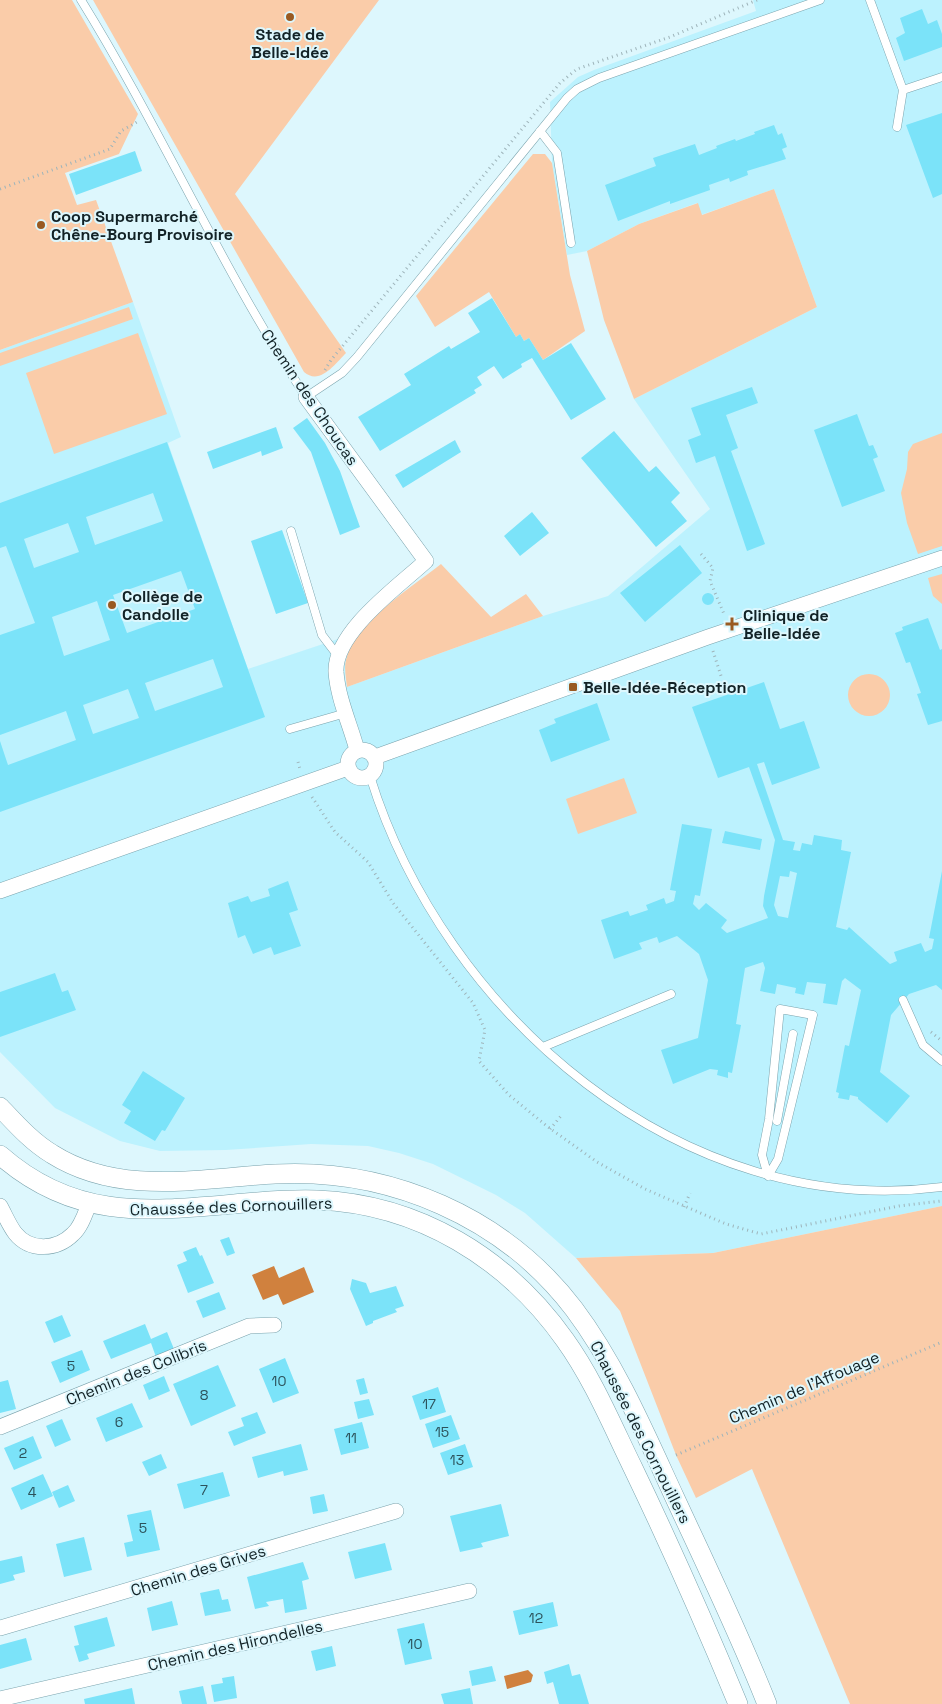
<svg xmlns="http://www.w3.org/2000/svg" width="942" height="1704" font-family="'Space Grotesk',sans-serif">
	<rect width="100%" height="100%" fill="#ddf7fd"/>
	<path fill="#bcf2fe" d="M753,0H942V1206L713,1253L576,1258L525,1213L496,1195L433,1164L399,1153L368,1146L311,1144L226,1150L160,1151L120,1141L55,1108L0,1052V350L133,302L181,437L168,443L248,669L362,631L350,650L345,676L347,687L543,616L608,596L710,509L634,399L817,307L774,189L701,215L697,203L639,224L587,251L567,255L552,163L550,102L578,77L594,70L756,11Z"/>
	<path fill="#facca9" d="M0,0H72L138,114L119,154L65,173L77,205L96,200L133,302L0,350Z
		M93,0H379L235,194L346,353C336,363 320,386 304,372Z
		M533,154H545L552,163L570,275L585,331L543,360L529,338L524,341L520,334L516,337L489,292L435,327L416,296Z
		M774,189L817,307L634,399L604,320L587,251L639,224L698,203L702,215Z
		M129,307L133,319L0,366V353Z
		M138,333L167,414L54,454L26,373Z
		M942,433V546L918,554L907,523L901,493L907,469L908,452L913,444Z
		M441,564L491,617L526,594L543,616L347,687C346,678 344,668 346,660C354,623 412,587 441,564Z
		M942,574V604L933,596L928,578Z
		M848 695a21 21 0 1 1 42 0a21 21 0 1 1-42 0Z
		M624,778L637,813L578,834L566,799Z
		M942,1206V1704H850L752,1469L696,1498L676,1455L620,1311L576,1258L713,1253Z"/>
	<path fill="#d0813e" d="M274,1266L279,1278L304,1267L314,1292L283,1305L278,1294L263,1300L252,1275Z
		M528,1670L533,1675L531,1682L507,1689L504,1676Z"/>
	<path fill="#7be3f9" fill-rule="evenodd" d="M922,9L928,24L937,20L942,34V47L904,61L896,38L905,33L900,18Z
		M942,113V194L933,198L906,125Z
		M774,125L778,135L782,133L787,147L782,149L786,159L747,171L748,175L730,182L729,178L709,185L710,190L670,204V201L618,221L605,185L656,166L653,158L695,144L699,155L717,148L716,146L735,139L736,141L755,134L754,132Z
		M135,151L142,171L76,195L69,174Z
		M492,298L516,337L520,334L524,341L529,338L543,360L571,343L606,399L571,420L532,358L521,364L522,367L503,379L494,366L477,377L482,385L474,390L476,393L380,451L358,417L411,385L404,374L449,346L451,349L480,332L468,313Z
		M752,387L758,403L726,415L738,448L731,451L765,544L747,551L715,456L696,463L688,440L701,435L691,408Z
		M857,414L869,446L873,445L878,457L873,459L885,491L842,507L814,430Z
		M307,418L325,443L340,471L360,527L340,535L311,452L293,428Z
		M276,427L283,448L262,456L261,451L213,469L207,452Z
		M614,431L649,472L656,466L680,493L671,502L687,521L656,547L581,458Z
		M455,440L461,452L403,488L395,475Z
		M167,442L265,717L0,812V741L8,765L76,740L66,711L0,735V635L35,623L6,546L0,548V503ZM153,493L163,521L95,545L86,517ZM68,523L79,552L34,568L24,539ZM181,571L195,609L127,633L113,595ZM97,601L110,640L64,656L52,617ZM213,659L223,687L155,711L145,683ZM128,689L139,718L93,734L83,705Z
		M532,512L549,533L520,556L504,536Z
		M282,530L308,603L276,614L251,541Z
		M680,545L702,573L645,622L620,593Z
		M702 599a6 6 0 1 1 12 0a6 6 0 1 1-12 0Z
		M928,618L940,650L942,649V721L928,725L917,694L921,693L910,662L906,663L895,633L903,630L902,627Z
		M764,682L780,729L804,721L820,768L772,785L764,762L757,764L783,840L795,842L793,850L800,851L802,843L812,845L814,835L842,840L841,850L851,852L836,927L847,930L849,927L890,964L897,961L894,952L921,943L925,952L932,949L934,939L929,938L942,871V990L936,985L909,994L891,1015L880,1072L910,1096L887,1123L858,1099V1097L850,1095L849,1100L838,1098L839,1093L836,1092L845,1045L849,1046L861,990L845,978L842,981L837,1005L823,1003L826,984L807,982L804,995L795,993L796,988L777,984L775,994L760,991L765,968L763,962L745,968L736,1024L741,1025L732,1073L728,1072V1078L717,1075L718,1070L710,1069L673,1084L661,1050L698,1038L708,980L699,954L677,936L659,943L657,937L639,943L642,949L614,959L601,920L628,911L630,916L648,910L646,905L664,898L666,904L674,901L676,891L670,890L682,824L712,829L700,896L695,895L693,904L699,910L706,903L727,920L721,928L727,933L768,918L763,906L764,896L775,840L749,767L718,778L692,707ZM790,871L797,873L788,918L778,916L774,905L780,876L789,877Z
		M597,703L610,740L551,762L539,730L556,723L554,719Z
		M725,831L762,839L760,850L722,843Z
		M288,881L298,910L289,913L301,946L274,955L271,947L253,954L245,935L238,938L228,903L248,896L251,902L270,896L268,889Z
		M55,973L62,992L68,990L76,1010L0,1037V992Z
		M143,1071L185,1098L165,1131L162,1130L155,1141L124,1123L131,1111L122,1105Z
		M229,1237L235,1253L227,1256L220,1240Z
		M196,1247L200,1256L202,1255L214,1283L188,1293L177,1265L187,1261L183,1252Z
		M352,1279L366,1283L370,1293L396,1286L404,1306L395,1309L397,1312L373,1321V1323L366,1326L350,1289Z
		M219,1292L226,1309L203,1318L196,1301Z
		M62,1315L71,1336L54,1343L45,1322Z
		M145,1324L151,1339L167,1332L174,1349L156,1357L151,1343L111,1359L103,1341Z
		M82,1350L90,1370L60,1383L51,1362Z
		M285,1358L299,1393L273,1403L259,1369Z
		M218,1365L236,1406L191,1426L173,1384Z
		M164,1376L170,1391L149,1400L143,1385Z
		M364,1378L368,1393L360,1395L356,1380Z
		M8,1380L16,1409L0,1413V1382Z
		M438,1387L446,1412L420,1420L412,1396Z
		M369,1399L374,1415L358,1419L354,1402Z
		M132,1403L143,1427L106,1442L96,1418Z
		M257,1412L266,1433L234,1446L228,1432L244,1426L241,1418Z
		M451,1415L460,1439L433,1448L425,1424Z
		M62,1419L71,1440L55,1447L46,1426Z
		M362,1422L369,1448L341,1455L334,1429Z
		M33,1436L42,1458L14,1470L4,1448Z
		M301,1444L308,1470L284,1476L283,1471L258,1478L252,1457Z
		M465,1444L473,1467L448,1475L440,1453Z
		M161,1454L167,1468L149,1476L142,1462Z
		M223,1472L230,1496L184,1509L177,1484Z
		M43,1474L53,1496L21,1510L11,1488Z
		M68,1485L75,1501L59,1508L52,1492Z
		M324,1494L328,1511L313,1514L310,1497Z
		M501,1504L509,1536L481,1543L483,1547L460,1552L450,1516Z
		M151,1510L160,1550L127,1557L124,1543L133,1541L127,1515Z
		M84,1537L92,1570L64,1577L56,1544Z
		M385,1543L392,1570L355,1579L348,1552Z
		M22,1556L25,1572L13,1575L15,1580L0,1584V1561Z
		M303,1562L309,1579L302,1581L307,1609L285,1613L283,1599L266,1602L269,1606L255,1609L247,1577Z
		M219,1589L222,1600L228,1599L231,1611L205,1616L200,1593Z
		M172,1601L178,1625L152,1631L147,1608Z
		M553,1602L558,1626L519,1635L513,1611Z
		M107,1617L115,1646L87,1654L89,1659L79,1662L74,1646L79,1645L74,1626Z
		M424,1623L432,1659L405,1665L397,1629Z
		M26,1638L32,1660L0,1669V1645Z
		M332,1646L336,1666L316,1671L311,1651Z
		M569,1664L572,1676L580,1674L589,1704H559L553,1682L547,1684L544,1672Z
		M492,1666L496,1681L472,1686L469,1671Z
		M234,1676L237,1698L214,1702L211,1685L223,1683L222,1678Z
		M203,1686L207,1704H182L179,1691Z
		M132,1688L135,1704H85L84,1699Z
		M470,1688L473,1704H444L441,1694Z"/>
	<g fill="none" stroke-linecap="round" stroke-linejoin="round">
		<defs>
			<path id="service" d="M81,0C161,129 222,270 306,397L342,373L357,357L567,98L577,89L599,78L820,0
				M870,0L903,90L897,127
				M903,90L942,77
				M540,131L557,153L571,243
				M291,531L322,635L338,656
				M290,729L346,713
				M370,776C444,1015 682,1221 942,1187
				M903,1000L923,1045L942,1061
				M780,1009L813,1015L778,1159L768,1176L762,1155L769,1119Z
				M543,1047L671,994
				M777,1121L793,1034"/>
			<path id="minor" d="M306,397L426,561C399,586 334,632 336,672C338,699 350,724 357,750
				M348 764a14 14 0 1 1 28 0a14 14 0 1 1-28 0Z
				M375,757L708,637L942,558
				M0,891L348,768
				M0,1206C5,1215 9,1225 15,1233C30,1252 57,1250 73,1234C81,1227 85,1214 89,1204
				M0,1427L249,1326L274,1325
				M0,1628L396,1511
				M0,1699L469,1591"/>
			<path id="tertiary" d="M0,1107C16,1124 32,1142 52,1154C120,1197 201,1178 275,1174C390,1168 504,1217 574,1309C616,1365 645,1433 674,1496C706,1565 739,1633 767,1704
				M0,1155C76,1222 151,1211 245,1203C268,1201 293,1199 317,1200C419,1204 507,1258 565,1340C593,1379 612,1425 633,1468C670,1545 705,1624 738,1704"/>
		</defs>
		<use href="#service" stroke="#7aa3ad" stroke-width="9"/>
		<use href="#minor" stroke="#7aa3ad" stroke-width="16"/>
		<use href="#tertiary" stroke="#7aa3ad" stroke-width="20"/>
		<path stroke="#9eb4ba" stroke-width="3" stroke-dasharray="1 4" stroke-linecap="butt" d="M0,189L110,149L121,131L137,122
			M325,370L331,360L560,83L577,69L670,37L757,0
			M701,554L713,568L710,581L724,614
			M713,651L722,679
			M298,762L300,769
			M312,797L335,832L368,862L393,903L473,1003L485,1030L479,1061L509,1095L548,1127L597,1162L645,1189L726,1224L761,1234L899,1206L941,1201
			M931,1032L942,1041
			M550,1129L561,1116
			M684,1207L690,1193
			M676,1455L942,1342"/>
		<use href="#service" stroke="#fff" stroke-width="8"/>
		<use href="#minor" stroke="#fff" stroke-width="15"/>
		<use href="#tertiary" stroke="#fff" stroke-width="19"/>
	</g>
	<g fill="#995a22" stroke="#ddf7fd" stroke-width="2">
		<circle cx="290" cy="17" r="5"/>
		<circle cx="41" cy="225" r="5"/>
		<circle cx="112" cy="605" r="5"/>
		<path d="M729.5 616.5h5v5h5v5h-5v5h-5v-5h-5v-5h5z"/>
		<rect x="568" y="682" width="10" height="10" rx="2.5"/>
	</g>
	<g text-anchor="middle" stroke-width="4" stroke-linejoin="round" paint-order="stroke">
		<g font-size="14" fill="#2c525b">
			<text x="71" y="1371">5</text>
			<text x="279" y="1386">10</text>
			<text x="204" y="1400">8</text>
			<text x="429" y="1409">17</text>
			<text x="119" y="1427">6</text>
			<text x="442" y="1437">15</text>
			<text x="351" y="1443">11</text>
			<text x="23" y="1458">2</text>
			<text x="457" y="1465">13</text>
			<text x="204" y="1495">7</text>
			<text x="32" y="1497">4</text>
			<text x="143" y="1533">5</text>
			<text x="536" y="1623">12</text>
			<text x="415" y="1649">10</text>
		</g>
		<g font-size="16" font-weight="bold" fill="#122226" stroke="#ddf7fd" text-anchor="start">
			<text x="290" y="40" text-anchor="middle">Stade de<tspan x="290" dy="18">Belle-Idée</tspan></text>
			<text x="51" y="222">Coop Supermarché<tspan x="51" dy="18">Chêne-Bourg Provisoire</tspan></text>
			<text x="122" y="602">Collège de<tspan x="122" dy="18">Candolle</tspan></text>
			<text x="743" y="621">Clinique de<tspan x="743" dy="18">Belle-Idée</tspan></text>
			<text x="583" y="693">Belle-Idée-Réception</text>
		</g>
		<g font-size="16" fill="#122226" stroke="#ddf7fd">
			<text transform="translate(310 397) rotate(56)" y="6">Chemin des Choucas</text>
			<text transform="translate(231 1206) rotate(-2)" y="6">Chaussée des Cornouillers</text>
			<text transform="translate(136 1372) rotate(-22)" y="6">Chemin des Colibris</text>
			<text transform="translate(804 1387) rotate(-23)" y="6">Chemin de l'Affouage</text>
			<text transform="translate(641 1432) rotate(63)" y="6">Chaussée des Cornouillers</text>
			<text transform="translate(198 1570) rotate(-17)" y="6">Chemin des Grives</text>
			<text transform="translate(235 1645) rotate(-13)" y="6">Chemin des Hirondelles</text>
		</g>
	</g>
</svg>
